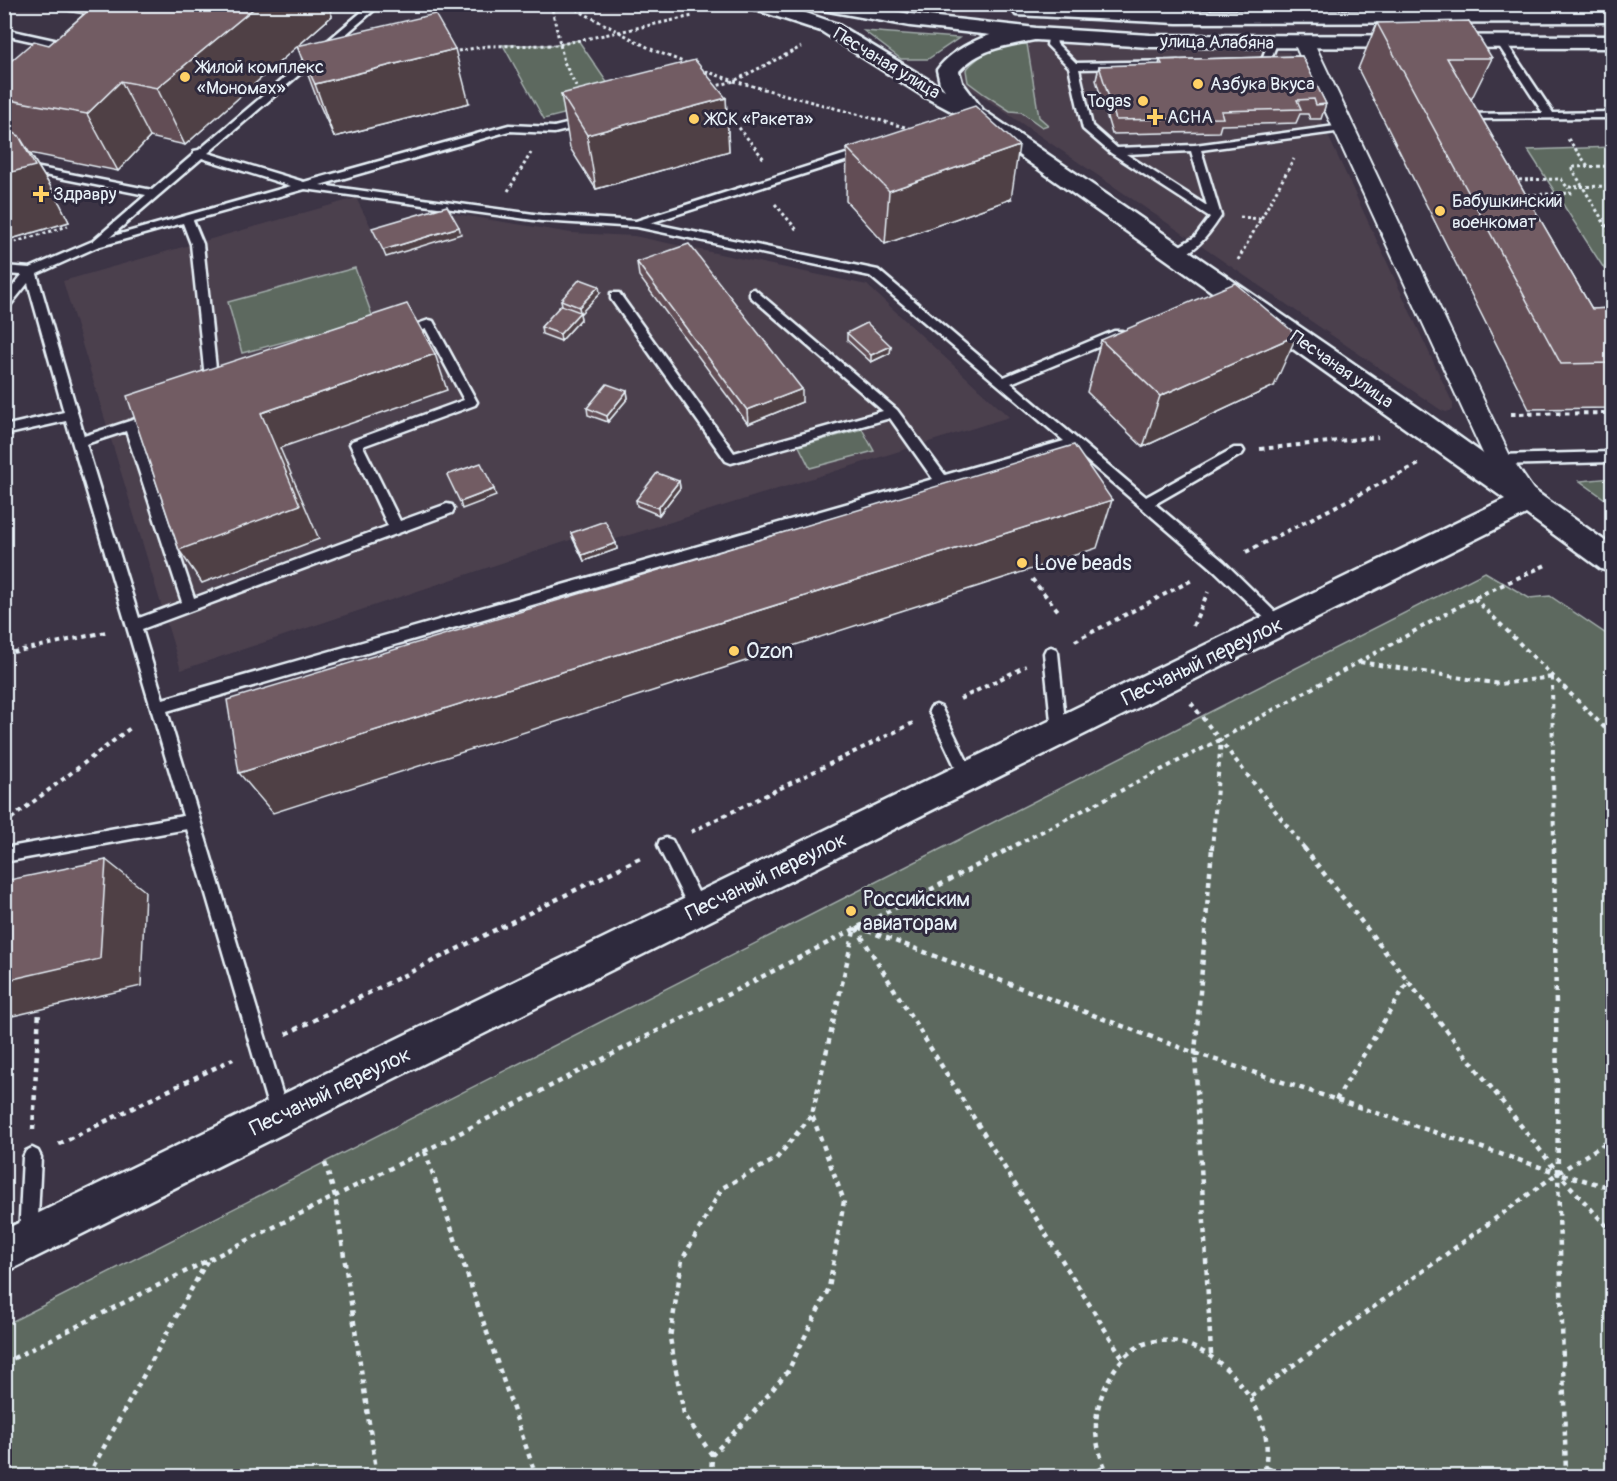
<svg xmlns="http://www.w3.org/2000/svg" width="1617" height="1481" font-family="Pangolin,sans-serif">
	<rect width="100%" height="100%" fill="#3c3445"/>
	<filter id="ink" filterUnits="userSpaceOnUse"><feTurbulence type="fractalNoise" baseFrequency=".0167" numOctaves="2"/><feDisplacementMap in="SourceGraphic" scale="12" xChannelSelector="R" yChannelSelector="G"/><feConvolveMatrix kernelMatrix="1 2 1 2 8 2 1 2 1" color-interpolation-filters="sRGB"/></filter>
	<g filter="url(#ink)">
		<path fill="#4c404e" d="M1029,42L1289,52L1453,404V410L1446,412L1441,410L967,86L960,78L961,68L977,53L1009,43Z
			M356,198L375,235L449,213L571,233L634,236L867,285L1009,417L613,540L573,539L181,670L63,281Z"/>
		<path fill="#5d695e" stroke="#a2adab" stroke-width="1.5" d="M864,31L959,38L928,59H901Z
			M578,40L619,100L544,119L503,45H557Z
			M1027,44L1039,117L1048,125L1042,127L1021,112L1010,111L984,94L968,82L966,70C981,51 1003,44 1027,44Z
			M1612,147V281L1528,150Z
			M355,268L373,318L242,353L228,302Z
			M862,429L874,451L810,468L799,446Z
			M1612,478V504L1580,481Z
			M1485,572L1529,598L1550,596L1612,638V1476H5V1325Z"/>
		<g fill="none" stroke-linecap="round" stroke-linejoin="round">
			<defs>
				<path id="service" d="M371,4H381L208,153L304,182L509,125L554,127L587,119L591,120V124L554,133L509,131L320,185L541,215L636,221L862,149H870V153L650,223L878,270L1004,377L1114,331H1122V337L1011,383L1146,497L1234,448H1242L1244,451L1242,454L1155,504L1224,562L1286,623L1284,627H1274L1214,570L1072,448L167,711L289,1116L286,1122L280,1125L274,1122L271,1116L187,829L4,862V848L183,816L66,421L4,435V426L64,412L28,283L8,308L4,309V297L22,275L4,274V266L30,268L93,241L146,195L4,167V161L152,190L194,154V151L199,150ZM202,158L291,186L110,237ZM305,189L541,221L637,227L870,276L1064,441L945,475L897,410L754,289L750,290V296L883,411L734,453L619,293H611V299L726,461L731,463L890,418L933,479L163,699L142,629L452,513L454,509L452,505L447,504L400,521L363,446L475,405L477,402L433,321L429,320L397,331L395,334L401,338L426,329L464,400L352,441L350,444L388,526L194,598L137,427L158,420L160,417L154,413L84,436L37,274L97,247L183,223L191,244L206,388L212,392L216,391L218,388L203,244L193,220ZM126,431L182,602L139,618L86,444Z
					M4,29L72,44L77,47L72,50L4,35Z
					M1049,33H1055L1057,44L1076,63L1178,61L1183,64L1178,67L1079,69L1092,126L1117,148L1195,145L1343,125L1348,128L1343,131L1201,150L1221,216C1212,230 1192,259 1173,256V250L1195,237L1210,217L1111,153L1083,129L1069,67L1047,45ZM1191,151L1207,206L1126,154Z
					M1502,40L1505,41L1553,113L1612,112V118L1459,119V115L1463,114L1543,113L1497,43Z
					M1269,41L1277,43L1269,64L1250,65V61L1262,59Z
					M1612,452V462L1499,465L1493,460L1499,455Z
					M1051,647L1056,649L1058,653L1066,731L1064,736L1059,737L1054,736L1052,731L1044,653L1046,649Z
					M936,705L941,707L972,771L975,776L972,781L967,783L962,781L929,711L931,707Z
					M666,838L672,840L704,904L706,909L704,914L698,917L692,914L660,850L658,845L660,840Z
					M32,1148L38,1151L41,1157L37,1237L35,1244L28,1246L21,1244L19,1237L23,1157L26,1151Z"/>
				<path id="minor" d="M1304,37L1311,39L1314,43L1510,456L1541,501L1537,508L1527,511L1517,508L1486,460L1294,43L1297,39Z"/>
				<path id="tertiary" d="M747,4H780L835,23L945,90L940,83L937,70C956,43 1011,22 1043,30L1046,34L1043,38C1012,46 983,45 959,71L962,82L983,110L1426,413L1612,546V572L1601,569L1526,514L4,1273V1230L1505,499L972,122L923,96L821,31L750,8Z"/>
				<path id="secondary" d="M813,4H859L910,14L1036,28L1150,35L1612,36V48L1150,47L1036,40L910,26L823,10L816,8Z
					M1023,5L1177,11L1612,10V22L1177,23L1016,15L1013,11L1016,7Z"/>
			</defs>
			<use href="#service" stroke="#e8f1f8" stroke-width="5"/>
			<use href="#minor" stroke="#e8f1f8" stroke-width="4"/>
			<use href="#tertiary" stroke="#e8f1f8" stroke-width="5"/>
			<use href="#secondary" stroke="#e8f1f8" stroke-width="5"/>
			<path stroke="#e8f1f8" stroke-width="3" stroke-dasharray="3 3" stroke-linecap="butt" d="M551,4L564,62L580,94
				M566,4L653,50L688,64
				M452,52L487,46L557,45L693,16
				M700,69L734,81L912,129
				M713,87L734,81L801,47
				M724,109L764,159
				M1568,139L1588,166
				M1612,166L1571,167L1612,236
				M1513,180L1561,179L1567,187L1612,186
				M508,191L531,153
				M1522,195L1571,193L1568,188
				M775,204L797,230
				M1240,217L1261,219
				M9,244L68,226
				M1238,260L1294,159"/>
			<path stroke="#e8f1f8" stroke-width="4" stroke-dasharray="4.5 4.5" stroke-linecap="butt" d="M1511,414L1612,413
				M1260,449L1378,437
				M1246,552L1421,463
				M1032,579L1060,613
				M1474,598L1612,735
				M1193,626L1208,592
				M1075,641L1194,579
				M4,654L106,632
				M1360,662L1500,684L1552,677
				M1552,677L1554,849
				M960,699L1026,666
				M1191,703L1305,849
				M4,824L133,726
				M691,832L913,723
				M1008,849L1221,739L1474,598L1548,564
				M1212,849L1221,739"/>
			<path stroke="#e8f1f8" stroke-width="4.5" stroke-dasharray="5 5" stroke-linecap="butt" d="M1304,848L1558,1173L1612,1232
				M1554,848L1558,1173L1612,1188
				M286,1034L642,857
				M1336,1100L1409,980
				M33,1130L39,1010
				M59,1144L233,1059
				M425,1151L536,1476
				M325,1163L335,1196L377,1476
				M1211,1354L1195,1053L1212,848
				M1122,1357L855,926L1195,1053L1558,1173L1566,1476
				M4,1363L425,1151L1011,848
				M1251,1396L1558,1173L1612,1139
				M712,1455L684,1414L670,1338L682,1260L722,1188L776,1159L812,1115
				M1267,1468L1284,1476
				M91,1476L94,1465L207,1261
				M711,1476L712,1455L753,1413L788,1371L829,1288L844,1201L812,1115L855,927
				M1090,1476L1104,1467
				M1109,1476C1090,1438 1092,1408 1113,1372C1120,1360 1133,1347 1147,1343C1200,1328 1260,1390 1266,1439C1268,1451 1265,1464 1265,1476"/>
			<use href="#service" fill="#2f2a3d" fill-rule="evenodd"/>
			<use href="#minor" fill="#2f2a3d" fill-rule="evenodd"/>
			<use href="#tertiary" fill="#2f2a3d" fill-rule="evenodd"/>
			<use href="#secondary" fill="#2f2a3d" fill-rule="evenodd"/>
		</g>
		<path fill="#624e55" stroke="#e8f1f8" stroke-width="1.5" d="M26,4H328L332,16L298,46L469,103L334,137L317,99L297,46L185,145L150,137L118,171L30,153L54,192L69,222L4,241V67L49,45L84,14Z
			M1377,23L1492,58L1471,100L1592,309L1612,308V408L1529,409L1358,69Z
			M1302,56L1326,104L1321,119H1310L1308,114H1300L1296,123L1221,125L1219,132L1112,134L1096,80L1099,66L1159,65L1160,60Z
			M561,94L726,98L729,151L596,189L570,148Z
			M847,148L1011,199L885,244L846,201Z
			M637,262L802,402L748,424L639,276Z
			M600,293L580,314L581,319L561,341L542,334L541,327L562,305L561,300Z
			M847,333L891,346L890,353L871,362L847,340Z
			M1101,340L1274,386L1143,447L1087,392Z
			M627,391L628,398L608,422L588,415L587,408Z
			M679,481L680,488L659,515L637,506L636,500Z
			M571,533L616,543L617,549L584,561L573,539Z"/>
		<path fill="#504045" stroke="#e8f1f8" stroke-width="1.5" d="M4,4H16L4,7Z
			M259,4H328L332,16L185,145L157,88Z
			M455,49L469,103L334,137L315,84Z
			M5,52L9,59L4,63V53Z
			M121,81L150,137L118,171L87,114Z
			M726,98L729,151L596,189L587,135Z
			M19,136L54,192L69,222L4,241V174Z
			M1019,146L1011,199L885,244L889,191Z
			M459,227L461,234L386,257L383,250Z
			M599,286L600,293L580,314L581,319L561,341L560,334L580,312L579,307Z
			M1297,335L1274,386L1143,447L1160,396Z
			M891,346L890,353L871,362V355Z
			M435,354L447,390L280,448L319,539L202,583L179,550L261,413Z
			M802,389V402L748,424L747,410Z
			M627,391L628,398L608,422L607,416Z
			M679,481L680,488L659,515L658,508Z
			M494,489L496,496L462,509L460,502Z
			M1112,500L1097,548L273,813L239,773Z
			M616,543L617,549L584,561L582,555Z
			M106,860L145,891L141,986L4,1018V981Z"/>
		<path fill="#725b63" stroke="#e8f1f8" stroke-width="1.5" d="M96,4H259L157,88L121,81L87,114L4,99V67L34,41L49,45Z
			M435,14L455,49L315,84L297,46Z
			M1469,21L1492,58H1447L1592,309L1612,308V363L1561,364L1377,23Z
			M1302,56L1326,104L1316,105L1314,99L1297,100L1301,109L1221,111L1223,118L1116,120L1099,66L1162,64L1160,60Z
			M695,60L726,98L587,135L561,94Z
			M975,106L1019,146L889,191L847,148Z
			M4,128H6L19,136L35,166L4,174Z
			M447,206L459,227L383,250L372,228Z
			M689,244L802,389L747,410L637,262Z
			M580,279L599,286L579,307L561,300Z
			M1235,283L1297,335L1160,396L1101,340Z
			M407,304L435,354L261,413L300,505L179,550L127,396Z
			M561,305L580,312L560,334L541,327Z
			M867,323L891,346L871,355L847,333Z
			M607,384L627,391L607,416L587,408Z
			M1074,445L1112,500L239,773L227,700Z
			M481,463L494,489L460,502L447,475Z
			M657,473L679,481L658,508L636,500Z
			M605,521L616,543L582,555L571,533Z
			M106,860L100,959L4,981V881Z"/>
	</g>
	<g fill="#ffd166" stroke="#2f2a3d" stroke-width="2">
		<circle cx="185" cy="77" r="6"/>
		<circle cx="1198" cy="84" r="6"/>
		<circle cx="1143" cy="101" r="6"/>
		<path d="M1152 108h6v6h6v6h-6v6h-6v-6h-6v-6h6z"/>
		<circle cx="694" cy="119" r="6"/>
		<path d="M38 185h6v6h6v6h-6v6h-6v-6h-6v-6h6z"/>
		<circle cx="1440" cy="211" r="6"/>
		<circle cx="1022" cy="563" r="6"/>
		<circle cx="734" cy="651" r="6"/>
		<circle cx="851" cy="911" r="6"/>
	</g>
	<g text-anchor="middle" stroke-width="6" stroke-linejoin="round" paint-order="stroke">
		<g font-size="18" fill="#e8f1f8" stroke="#2f2a3d">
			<text transform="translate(1217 42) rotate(1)" y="6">улица Алабяна</text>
			<text transform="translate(887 63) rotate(31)" y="6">Песчаная улица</text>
			<text transform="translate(1342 369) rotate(35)" y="6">Песчаная улица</text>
		</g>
		<g font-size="18" fill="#e8f1f8" stroke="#2f2a3d" text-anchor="start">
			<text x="197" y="73">Жилой комплекс<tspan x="197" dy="21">«Мономах»</tspan></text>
			<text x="1210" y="90">Азбука Вкуса</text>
			<text x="1131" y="107" text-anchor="end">Togas</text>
			<text x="1167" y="123">АСНА</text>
			<text x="706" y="125">ЖСК «Ракета»</text>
			<text x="53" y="200">Здравру</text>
			<text x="1452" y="207">Бабушкинский<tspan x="1452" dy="21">военкомат</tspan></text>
		</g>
		<g font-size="21" fill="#e8f1f8" stroke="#2f2a3d" text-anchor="start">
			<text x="1034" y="570">Love beads</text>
			<text x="746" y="658">Ozon</text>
			<text x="863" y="906">Российским<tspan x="863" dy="24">авиаторам</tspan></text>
		</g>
		<g font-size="21" fill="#e8f1f8" stroke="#2f2a3d">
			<text transform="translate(1202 661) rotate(-26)" y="7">Песчаный переулок</text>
			<text transform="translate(766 876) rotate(-26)" y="7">Песчаный переулок</text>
			<text transform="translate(330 1091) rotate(-26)" y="7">Песчаный переулок</text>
		</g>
	</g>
	<rect width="1617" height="1481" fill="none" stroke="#2f2a3d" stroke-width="24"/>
	<rect x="12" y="12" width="1593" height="1457" fill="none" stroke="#e8f1f8" stroke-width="2" filter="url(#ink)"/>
</svg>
